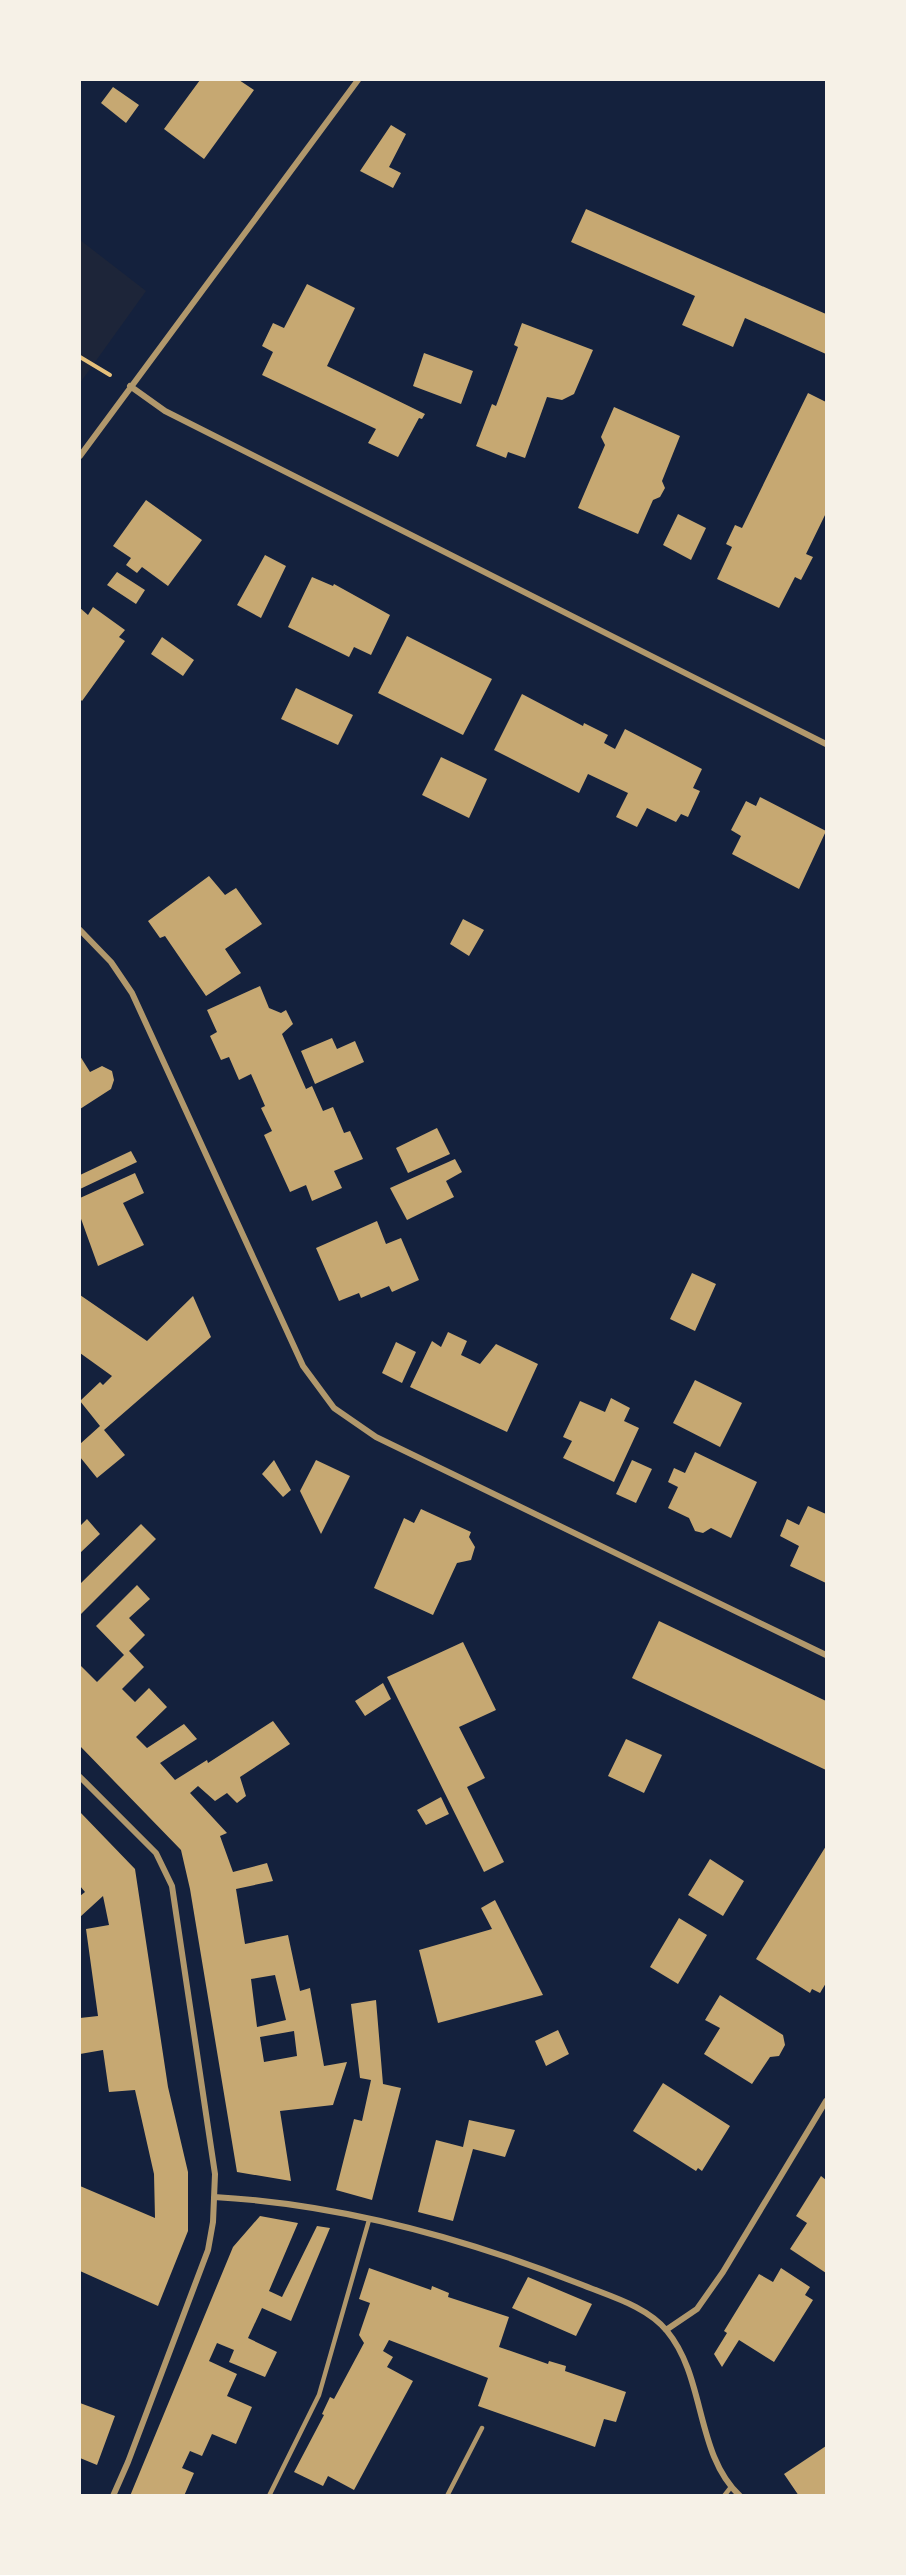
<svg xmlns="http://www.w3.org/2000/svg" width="906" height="2575" font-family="'Public Sans',sans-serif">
	<rect width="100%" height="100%" fill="#14213d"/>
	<path fill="#1d2539" d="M80,240L146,291L80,383Z"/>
	<path fill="#c6a872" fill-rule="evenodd" d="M200,80H239L254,90L204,159L164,129Z
		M113,87L139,105L126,123L101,103Z
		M391,125L406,134L389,167L401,173L393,188L360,171Z
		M586,209L826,314V354L745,318L733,347L682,325L695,296L571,242Z
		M307,284L355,308L327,366L425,414L422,419L419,418L398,457L368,443L376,429L262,375L273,352L262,346L273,323L284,328Z
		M522,323L593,350L574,394L562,400L547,397L525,458L508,452L506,458L476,446L492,404L496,406L518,347L514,345Z
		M424,353L473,371L461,404L413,386Z
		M808,393L826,402V513L806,554L813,557L801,580L795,577L779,608L717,579L732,547L726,544L735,525L742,528Z
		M614,407L680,436L662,481L665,488L660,497L653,500L638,534L578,508L605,445L601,437Z
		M146,500L202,540L168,586L142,567L137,573L126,565L131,558L113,546Z
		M678,514L706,528L691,560L663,545Z
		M265,555L286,566L261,618L237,605Z
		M117,572L145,590L136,604L107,585Z
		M312,577L333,586L334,584L390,615L371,655L354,647L349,657L288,627Z
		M93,607L125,630L119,637L125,641L82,701L80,699V608L88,615Z
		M407,636L492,679L463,735L378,693Z
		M162,637L194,660L183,676L151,654Z
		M296,688L353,715L338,745L281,719Z
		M522,694L583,726L584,723L608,735L604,743L615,749L625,729L702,769L693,788L700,791L688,817L681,814L676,822L647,808L637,827L616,817L628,793L588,774L579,793L494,750Z
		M441,757L487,779L469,818L422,795Z
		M760,797L826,831L799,889L732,854L741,836L731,830L746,801L756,806Z
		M209,876L225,895L236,888L262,924L225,949L241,973L206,996L165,936L160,938L148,921Z
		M463,919L484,930L469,956L450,944Z
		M260,986L269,1008L281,1013L286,1010L293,1024L282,1034L306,1089L312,1086L323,1111L333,1107L344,1133L350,1131L363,1159L334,1171L342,1188L312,1201L306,1185L290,1192L264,1135L272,1131L261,1108L265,1106L251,1074L239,1080L229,1057L221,1060L210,1036L217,1032L207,1010Z
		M332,1038L337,1049L355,1041L364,1062L315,1084L301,1051Z
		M80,1056L90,1072L102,1066L112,1071L114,1080L111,1089L80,1109Z
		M437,1128L450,1154L408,1173L396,1148Z
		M131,1151L137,1162L80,1189V1175Z
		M455,1159L462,1172L446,1181L454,1197L407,1220L390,1188Z
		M135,1173L144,1193L123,1203L144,1245L98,1266L80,1216V1198Z
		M377,1221L386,1244L401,1238L419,1280L392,1292L389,1286L361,1298L359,1293L339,1301L316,1248Z
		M692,1273L716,1284L695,1331L670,1319Z
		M80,1295L147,1341L193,1296L211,1337L104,1430L125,1455L97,1478L80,1457V1444L100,1426L80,1401L100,1382L103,1385L112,1376L80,1353Z
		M448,1332L467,1341L461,1355L480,1364L496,1344L538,1364L507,1432L410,1387L432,1341L441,1347Z
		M396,1342L416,1352L402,1383L382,1373Z
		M695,1380L742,1403L720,1447L673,1423Z
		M611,1398L630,1408L624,1421L639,1428L614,1482L563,1458L572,1441L563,1437L580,1401L605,1412Z
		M695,1452L757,1482L731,1538L711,1528L703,1533L695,1531L689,1518L668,1508L678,1487L668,1482L674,1468L685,1473Z
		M274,1460L291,1490L283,1497L262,1474Z
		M316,1460L350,1476L321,1534L300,1491Z
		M632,1460L652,1469L636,1503L616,1494Z
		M808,1506L826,1514V1583L790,1566L799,1546L780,1536L787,1519L799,1525Z
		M421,1509L471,1532L469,1537L475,1547L471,1560L457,1563L433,1615L374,1588L404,1518L414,1523Z
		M87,1519L100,1534L80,1553V1526Z
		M141,1524L156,1539L80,1615V1584Z
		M137,1585L150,1599L129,1618L145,1635L129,1651L144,1667L122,1689L135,1702L149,1688L167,1707L136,1737L147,1748L184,1724L197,1739L160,1763L175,1780L207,1760L208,1763L273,1721L290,1744L240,1777L246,1796L237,1803L227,1793L215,1801L198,1786L190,1793L227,1833L220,1836L233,1872L267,1863L273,1881L236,1889L245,1944L288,1935L300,1991L310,1988L324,2066L347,2062L333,2105L280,2111L291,2181L237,2172L190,1889L181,1850L80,1746V1665L97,1682L124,1655L96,1626ZM275,1975L286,2020L257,2027L251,1979ZM294,2031L297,2056L264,2062L260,2037Z
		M659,1621L826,1701V1770L632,1678Z
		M463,1642L496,1710L459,1727L485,1778L467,1787L504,1862L484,1872L387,1677Z
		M383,1683L391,1699L365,1716L355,1701Z
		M626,1739L662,1755L644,1793L608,1776Z
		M441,1797L449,1814L426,1825L417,1810Z
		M80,1812L135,1869L168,2087L188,2172V2231L158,2306L80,2271V2186L155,2218L154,2174L135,2090L109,2092L103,2050L80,2054V2018L98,2016L86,1929L109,1925L103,1896L80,1917V1896L85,1892L80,1886Z
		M826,1846V1983L820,1993L812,1989L810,1993L756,1959Z
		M710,1859L744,1881L723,1916L688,1895Z
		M495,1900L543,1995L438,2023L419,1950L492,1929L481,1908Z
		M679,1918L707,1935L678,1984L650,1967Z
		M720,1995L783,2035L785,2045L779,2056L770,2057L752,2084L704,2054L720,2028L705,2020Z
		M376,2000L383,2084L401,2088L372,2200L336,2190L354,2119L362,2121L371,2080L360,2078L351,2004Z
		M558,2030L569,2054L546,2066L535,2041Z
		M663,2083L730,2126L702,2171L698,2168L696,2171L633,2131Z
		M469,2120L515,2130L505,2157L473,2149L453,2221L418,2212L436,2140L463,2147Z
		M821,2176L826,2180V2273L790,2249L807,2223L796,2216Z
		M260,2216L298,2223L269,2291L282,2297L317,2226L330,2228L291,2321L262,2308L248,2338L277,2352L265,2377L229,2362L234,2350L217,2343L209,2361L237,2374L227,2396L252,2407L236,2444L212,2434L202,2456L190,2451L182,2468L194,2473L184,2496H130L233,2247Z
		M369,2268L431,2290L432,2286L449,2293L448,2297L509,2317L499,2347L548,2364L549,2361L566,2366L565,2371L626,2392L616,2422L604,2419L595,2447L478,2406L488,2378L389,2340L383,2351L393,2357L387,2367L413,2381L354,2490L328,2476L323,2486L294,2472L324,2415L322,2414L330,2397L334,2399L364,2343L359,2335L370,2303L359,2299Z
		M781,2268L810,2287L805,2295L813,2300L774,2362L739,2340L722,2367L714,2354L727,2333L724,2331L759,2274L773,2282Z
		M528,2277L592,2304L576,2336L512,2308Z
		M80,2403L115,2416L97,2465L80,2458Z
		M826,2446V2496H799L784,2474Z"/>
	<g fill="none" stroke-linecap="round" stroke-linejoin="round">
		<path stroke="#e5c07b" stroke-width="4" d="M80,357L110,375"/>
		<path stroke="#b1986c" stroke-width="4.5" d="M269,2496L319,2395L369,2220
			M447,2496L482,2428
			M724,2496L731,2487"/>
		<path stroke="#b1986c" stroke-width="6" d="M130,386L165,411L826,744
			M80,456L358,80
			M80,930L111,962L132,993L303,1366L334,1408L376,1437L826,1655
			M80,1777L156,1853L172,1886L215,2174L213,2222L208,2250L128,2462L113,2496
			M214,2197C339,2204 464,2238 580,2284C609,2296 647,2306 667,2331C706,2378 695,2454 740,2496
			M666,2330L697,2309L723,2272L826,2101"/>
	</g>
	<rect width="906" height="2575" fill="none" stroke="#f6f1e7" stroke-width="162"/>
</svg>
